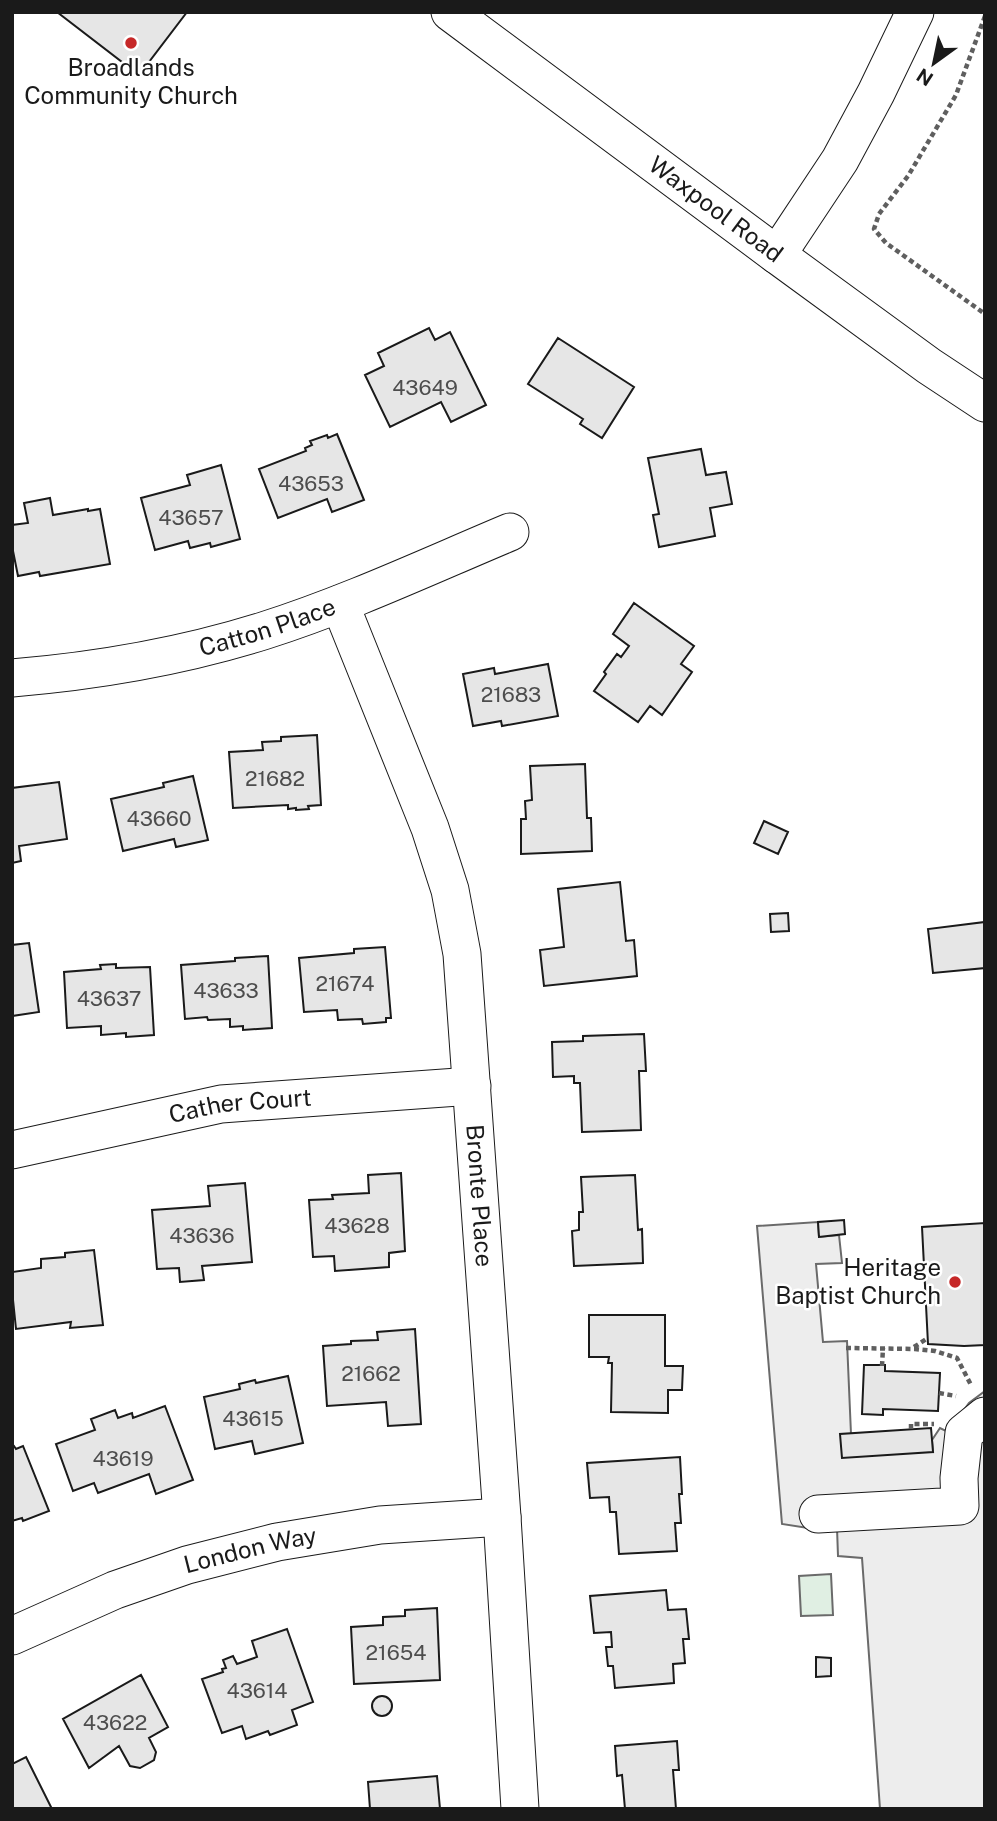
<svg xmlns="http://www.w3.org/2000/svg" width="997" height="1821" font-family="'Public Sans',sans-serif">
	<rect width="100%" height="100%" fill="#fff"/>
	<path fill="#e0efe3" stroke="#6a6a6a" stroke-width="2" d="M831,1574L833,1615L801,1616L799,1576Z"/>
	<path fill="#ededed" stroke="#6a6a6a" stroke-width="2" d="M818,1222L819,1237L839,1235L842,1263L816,1264L823,1342L847,1341L851,1434L933,1452L932,1440L940,1428L948,1432L969,1403L985,1391V1809H880L862,1558L838,1556L837,1528H808L782,1524L757,1226Z"/>
	<path fill="#e6e6e6" stroke="#1a1a1a" stroke-width="2" d="M57,12H187L139,75Z
		M429,328L435,340L450,332L486,405L451,422L441,402L390,427L365,375L384,366L378,353Z
		M558,338L634,387L602,438L580,424L583,419L528,384Z
		M337,434L364,500L332,512L327,499L278,518L259,469L306,451L305,448L312,445L310,441L327,435L328,438Z
		M701,449L706,475L726,472L732,504L710,508L715,536L659,547L653,515L659,514L648,458Z
		M221,465L240,539L211,547L210,543L190,548L188,541L155,550L141,498L190,485L187,475Z
		M50,498L53,515L88,509V511L100,509L110,564L40,576L39,572L18,576L12,546V525L28,523L24,503Z
		M634,603L694,646L681,664L692,672L662,715L650,706L638,722L594,691L606,674L604,672L617,654L621,657L629,646L613,634Z
		M548,664L558,716L502,726L501,721L473,726L463,674L494,668L495,674Z
		M317,735L321,805L308,806L309,809L296,810V808L288,809V805L233,808L229,752L263,750L262,742L281,741V737Z
		M585,764L587,818H591L592,851L521,854V819H526L525,801L532,800L530,766Z
		M193,776L208,840L176,847L174,839L123,851L111,799L164,787L163,783Z
		M59,782L67,839L19,846L21,861L12,863V788Z
		M764,821L788,832L778,854L754,843Z
		M620,882L626,941L634,940L637,976L544,986L540,950L564,947L558,889Z
		M788,913L789,931L771,932L770,914Z
		M985,922V968L933,973L928,929Z
		M29,943L39,1012L12,1016V945Z
		M385,947L391,1018H386V1022L363,1024L362,1019L338,1020L337,1010L304,1012L299,958L354,953V949Z
		M268,956L272,1028L243,1030V1026L230,1027V1019L208,1020L207,1017L185,1019L181,965L235,961V958Z
		M116,964V968L150,967L154,1035L126,1037V1033L101,1035V1026L67,1028L64,972L101,969L100,965Z
		M644,1034L646,1071H639L641,1130L582,1132L580,1083H574V1076L553,1077L552,1042L583,1041V1036Z
		M401,1173L405,1251L389,1253V1267L335,1271L334,1256L313,1257L309,1200L333,1199L332,1195L369,1193L368,1175Z
		M635,1175L638,1230L642,1229L643,1263L574,1266L572,1231L579,1230V1212H583L581,1177Z
		M245,1183L252,1262L202,1266L204,1280L180,1282L179,1268L157,1269L152,1210L210,1206L208,1186Z
		M844,1220L845,1234L819,1237L818,1222Z
		M985,1223V1345L964,1346L928,1344L922,1227Z
		M94,1250L103,1325L70,1328L71,1322L16,1329L12,1290V1272L41,1268V1259L65,1257V1253Z
		M589,1315H665V1366H683L682,1390H668V1413L611,1412L612,1363H608L609,1357H589Z
		M415,1329L421,1424L388,1426L386,1402L327,1406L323,1346L351,1344V1341L378,1340L377,1332Z
		M864,1365H885V1371L940,1373L938,1411L883,1409V1415L862,1414Z
		M288,1376L303,1443L255,1454L252,1441L215,1449L204,1397L240,1389L239,1384L255,1380L256,1383Z
		M165,1406L193,1480L156,1494L149,1474L98,1493L94,1483L73,1491L56,1444L95,1430L91,1419L115,1410L118,1418L132,1413L133,1418Z
		M931,1428L933,1452L842,1458L840,1434Z
		M14,1446L16,1449L23,1446L49,1511L23,1521L22,1518L12,1521V1447Z
		M680,1457L682,1494H679L681,1523H675L677,1551L619,1554L616,1512H610L609,1497L590,1498L587,1463Z
		M666,1590L668,1610L686,1609L689,1639H683L685,1663L673,1664L674,1683L615,1688L613,1666H608L606,1647H612L611,1632L594,1633L590,1596Z
		M437,1608L440,1680L354,1684L351,1627L383,1625V1617L405,1616V1610Z
		M287,1629L313,1702L292,1710L297,1725L270,1735L268,1731L246,1739L242,1726L222,1733L202,1679L223,1672L222,1669L226,1668L223,1660L233,1656L237,1664L257,1657L252,1641Z
		M816,1657L831,1658V1676L816,1677Z
		M141,1675L168,1727L149,1738L156,1752L154,1760L140,1768L130,1766L119,1746L89,1768L63,1719Z
		M372 1706a10 10 0 1 1 20 0a10 10 0 1 1-20 0Z
		M677,1741L679,1770H673L676,1809H625L622,1775L617,1776L615,1746Z
		M26,1757L52,1809H12V1764Z
		M437,1776L440,1809H370L368,1782Z"/>
	<g fill="none" stroke-linecap="round" stroke-linejoin="round">
		<defs>
			<g id="minor">
				<path id="s1" d="M450,12L777,255L929,366L985,403"/>
				<path d="M777,255L840,160L876,93L915,12"/>
				<path id="s2" d="M340,604L430,828L450,890L462,954L502,1517L520,1809"/>
				<path id="s3" d="M12,678C96,671 183,656 263,631C348,604 429,566 510,532"/>
				<path id="s4" d="M12,1150L221,1104L472,1086"/>
				<path d="M818,1514L960,1506L959,1478L964,1433L985,1416"/>
				<path id="s5" d="M12,1636L115,1590L187,1565L277,1542L380,1525L502,1517"/>
			</g>
		</defs>
		<use href="#minor" stroke="#1a1a1a" stroke-width="39"/>
		<path stroke="#5f5f5f" stroke-width="4.5" stroke-dasharray="5 3.5" stroke-linecap="butt" d="M985,16L956,95L908,176L879,214L874,229L886,243L985,314
			M914,1347L928,1338
			M846,1348L915,1349L935,1351L957,1358L971,1385
			M882,1366L883,1348
			M939,1393L956,1396
			M911,1429V1424H934"/>
		<use href="#minor" stroke="#fff" stroke-width="37"/>
	</g>
	<g fill="#c62828" stroke="#fff" stroke-width="2.5">
		<circle cx="131" cy="43" r="7"/>
		<circle cx="955" cy="1282" r="7"/>
	</g>
	<g text-anchor="middle" stroke-width="5" stroke-linejoin="round" paint-order="stroke">
		<g font-size="21" fill="#4d4d4d">
			<text x="425" y="395">43649</text>
			<text x="311" y="491">43653</text>
			<text x="191" y="525">43657</text>
			<text x="511" y="702">21683</text>
			<text x="275" y="786">21682</text>
			<text x="159" y="826">43660</text>
			<text x="345" y="991">21674</text>
			<text x="226" y="998">43633</text>
			<text x="109" y="1006">43637</text>
			<text x="357" y="1233">43628</text>
			<text x="202" y="1243">43636</text>
			<text x="371" y="1381">21662</text>
			<text x="253" y="1426">43615</text>
			<text x="123" y="1466">43619</text>
			<text x="396" y="1660">21654</text>
			<text x="257" y="1698">43614</text>
			<text x="115" y="1730">43622</text>
		</g>
		<g font-size="24" fill="#1a1a1a" stroke="#fff">
			<text x="131" y="76">Broadlands<tspan x="131" dy="28">Community Church</tspan></text>
			<text x="941" y="1276" text-anchor="end">Heritage<tspan x="941" dy="28">Baptist Church</tspan></text>
		</g>
		<g font-size="24" fill="#1a1a1a" stroke="#fff">
			<text dy="8" stroke="none"><textPath href="#s1" startOffset="331">Waxpool Road</textPath></text>
			<text dy="8" stroke="none"><textPath href="#s3" startOffset="261">Catton Place</textPath></text>
			<text dy="8" stroke="none"><textPath href="#s4" startOffset="233">Cather Court</textPath></text>
			<text dy="8" stroke="none"><textPath href="#s2" startOffset="614">Bronte Place</textPath></text>
			<text dy="8" stroke="none"><textPath href="#s5" startOffset="254">London Way</textPath></text>
		</g>
	</g>
	<rect width="997" height="1821" fill="none" stroke="#1a1a1a" stroke-width="28"/>
	<g transform="translate(934 63) rotate(213)" stroke="#ffffff" stroke-width="5" paint-order="stroke">
	<path d="M0-5L12 26L0 18L-12 26Z" fill="#1a1a1a"/>
	<text y="-10" font-size="19" font-weight="bold" text-anchor="middle" fill="#1a1a1a">N</text>
	</g>
</svg>
